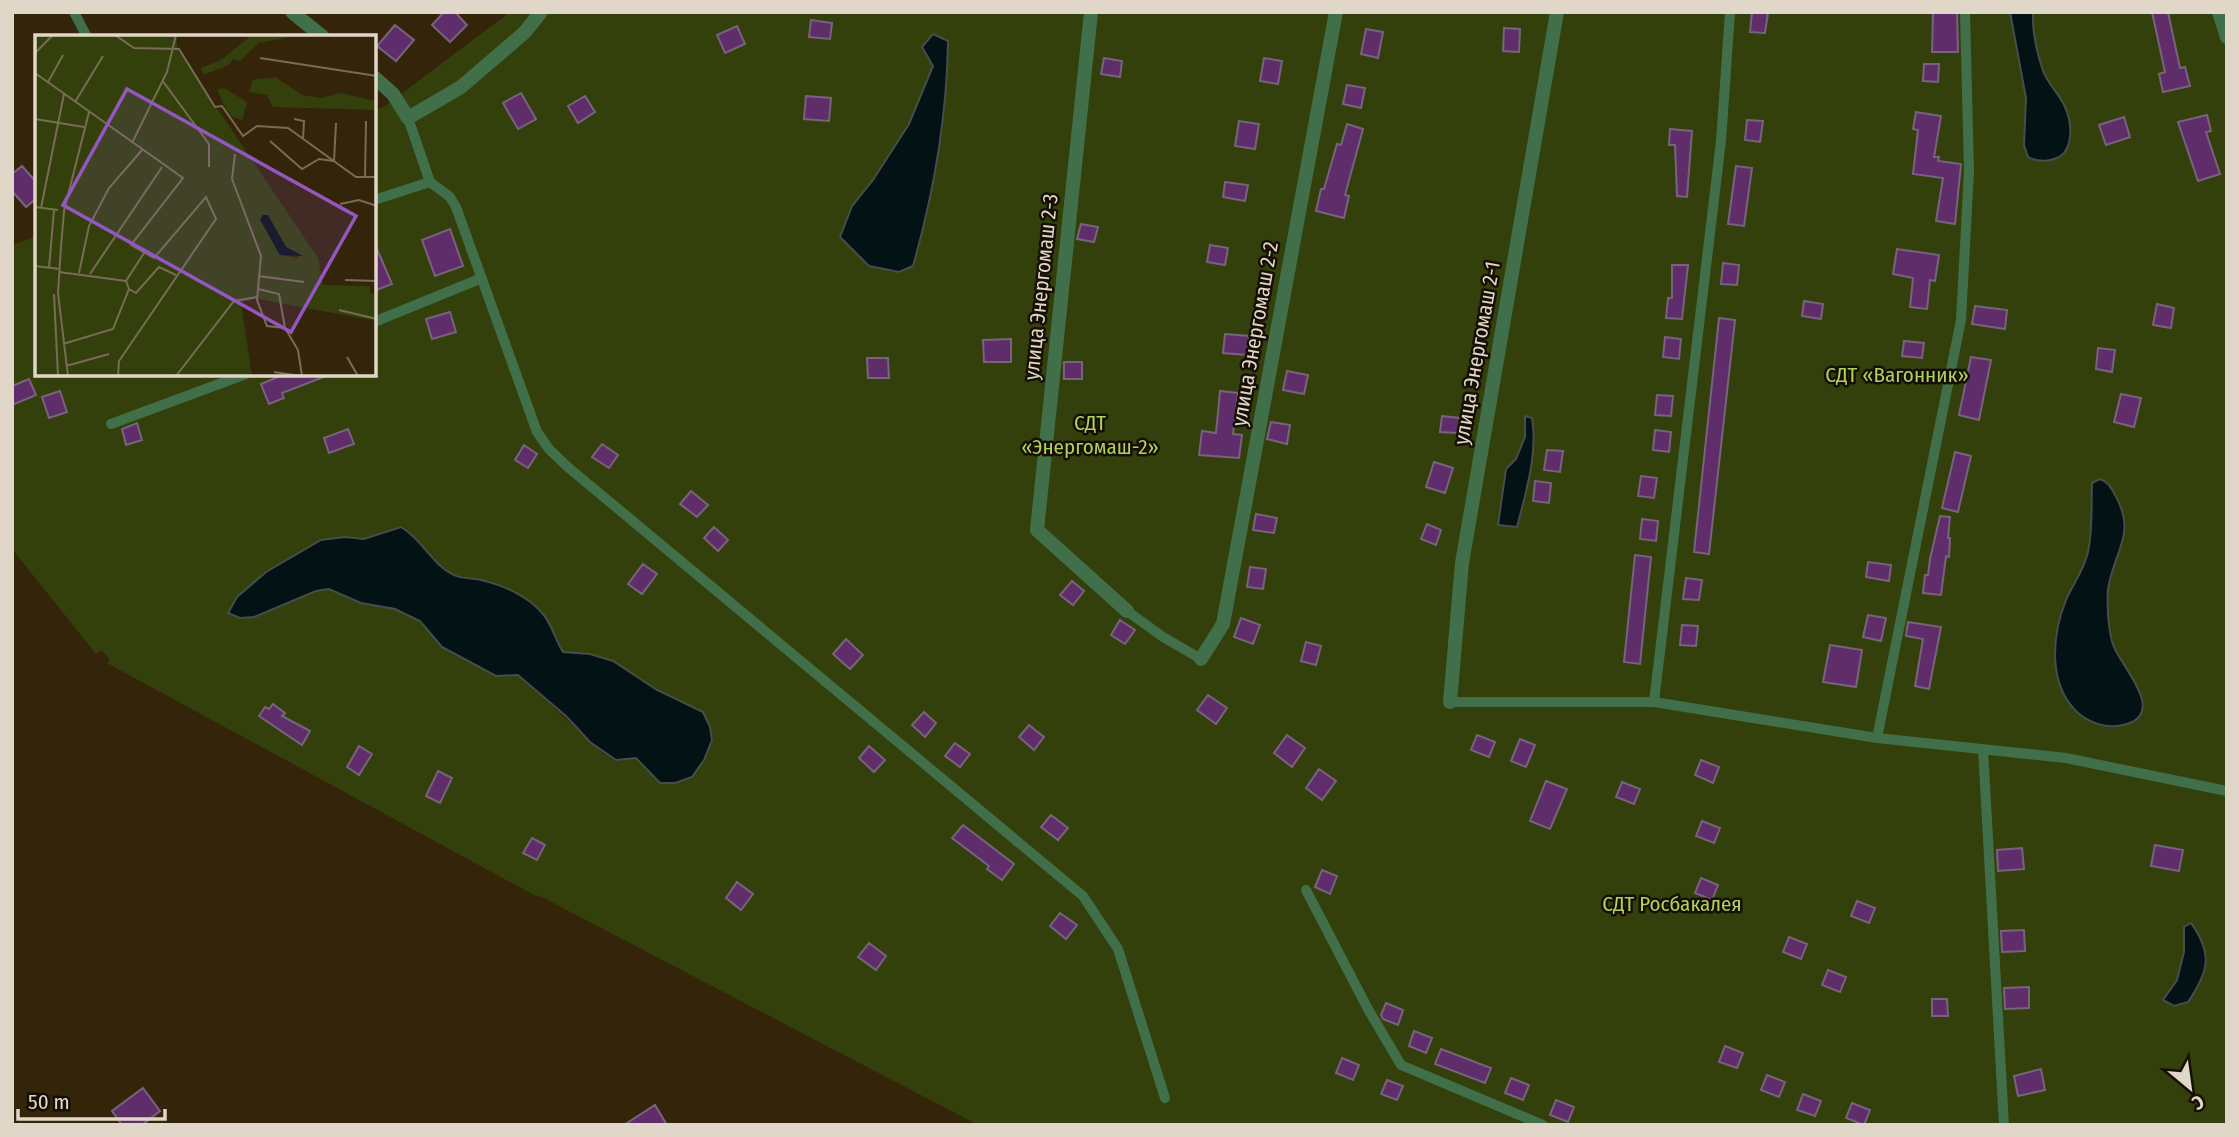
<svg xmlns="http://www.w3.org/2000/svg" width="2239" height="1137" font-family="'Fira Sans Condensed',sans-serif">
	<rect width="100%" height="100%" fill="#34240a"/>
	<path fill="#33400c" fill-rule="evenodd" d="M505,12H2227V1125H978L538,895L536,896L107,663L110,659L101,650L96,654L12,549V245L37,236V374H374L375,110L385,106L506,15ZM402,528L411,533L425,551L454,576L481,580L506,589L528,600L563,652L590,654L613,661L657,690L703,712L660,783L636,758L616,760L603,753L518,675L496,676L442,647L420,621L395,609L361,603L329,589L237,597L266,572L321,540L345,537L364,539Z"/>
	<path fill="#031214" stroke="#464d4a" stroke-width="2" d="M2010,12H2033C2032,31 2037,53 2043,71C2048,84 2060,95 2065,107C2072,122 2074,148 2059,157C2049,162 2037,162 2028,157L2024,145L2026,98Z
		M933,34L948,41C947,118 934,192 913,266L899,272L869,266L840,237L852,206L873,180L909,124L933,66L922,47Z
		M1525,416L1532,418C1538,453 1526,492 1517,527L1498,525L1506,469L1516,459L1525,437Z
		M2100,479C2108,482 2110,486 2114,493C2138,534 2114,550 2108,589C2107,597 2108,607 2108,616C2109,625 2110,638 2114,647C2121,666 2169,715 2123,725C2107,729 2087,723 2075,710C2048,682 2052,635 2066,600C2073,584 2084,570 2088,552C2093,529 2091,506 2092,483Z
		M401,527C422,539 432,565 454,575C461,579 472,578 481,580C503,585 528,596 543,614C551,623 556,641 563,652L590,654L613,661L657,690L703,712L710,727L712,740L704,760L692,777L675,783H660L636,758L616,760L590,742L567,717L518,675L496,676L442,647L420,621L395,609L361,603L329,589L316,591L254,617L240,618L228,613L237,597L266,572L321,540L345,537L364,539Z
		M2191,923C2213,954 2209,971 2188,1002L2174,1006L2163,1000L2177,980L2184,952V927Z"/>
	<path fill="#602d6b" stroke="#78637d" stroke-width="2" d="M444,12H455L467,25L450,42L432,25Z
		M1752,12L1768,13L1765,33L1750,32Z
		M1933,12H1957L1958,52H1932Z
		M2152,12H2168L2180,68L2185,67L2190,86L2163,92L2159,74L2165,72Z
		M811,20L832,23L830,39L809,37Z
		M395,25L414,40L396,61L377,46Z
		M737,26L745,44L725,53L717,35Z
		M1504,28L1520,29L1519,52L1503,51Z
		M1366,29L1383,32L1378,58L1361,54Z
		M1104,58L1122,61L1120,77L1101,74Z
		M1264,58L1282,61L1278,84L1260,81Z
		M1924,64H1939L1938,82L1923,81Z
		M1347,85L1365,88L1361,108L1343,104Z
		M521,93L536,119L518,129L503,103Z
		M585,96L595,112L578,123L568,106Z
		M806,96L831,98L829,121L804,119Z
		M1916,112L1941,116L1934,157H1939L1938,161L1961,164L1955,224L1936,221L1943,178L1913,174L1918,130L1913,129Z
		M2207,115L2211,131L2206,132L2220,174L2198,181L2178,122Z
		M2124,117L2130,137L2106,145L2099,125Z
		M1747,120L1763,121L1760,142L1745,140Z
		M1239,121L1259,124L1255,149L1235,146Z
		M1347,124L1363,129L1345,195L1349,196L1344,218L1316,211L1321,189H1324L1337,144L1341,145Z
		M1670,129L1692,131L1687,197L1677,196L1675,145H1669Z
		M22,166L37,183V198L26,207L12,191V174Z
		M1736,166L1752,168L1744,226L1728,224Z
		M1225,182L1248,185L1245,201L1223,197Z
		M1081,224L1098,227L1094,242L1077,239Z
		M450,229L463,266L435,276L422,240Z
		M374,242L392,284L374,291Z
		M1210,245L1228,248L1225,265L1207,262Z
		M1897,249L1939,255L1935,281L1930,280L1927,309L1910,307L1913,278L1893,274Z
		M1723,263L1739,265L1737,285L1721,284Z
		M1672,265H1688L1682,319L1666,318L1668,298H1672Z
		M1804,301L1823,304L1821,319L1802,316Z
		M2157,304L2174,308L2171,328L2153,325Z
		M1975,306L2007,310L2005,329L1972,324Z
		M450,312L456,332L432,339L426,319Z
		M1719,318L1735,320L1709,554L1694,552Z
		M1225,334L1249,336L1247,355L1223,353Z
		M1665,337L1681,339L1679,359L1663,357Z
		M1011,339V362H984L983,340Z
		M1904,341L1924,343L1922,358L1902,356Z
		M2098,348L2115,350L2112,372L2096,369Z
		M1971,357L1991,360L1979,420L1959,415Z
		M867,358H888L889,378H868Z
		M1064,362H1082V379H1064Z
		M1287,371L1308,375L1304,394L1283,390Z
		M285,374H326V376L282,393L284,398L269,404L261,384Z
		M29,379L36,395L12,405V386Z
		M60,391L67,412L49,418L42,397Z
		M1220,391L1238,393L1233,434L1242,435L1239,458L1199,455L1202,431L1216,433Z
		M2121,394L2141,398L2134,427L2114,422Z
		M1657,395L1673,396L1671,416L1655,415Z
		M1442,416L1460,418L1458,433L1440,432Z
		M1271,422L1290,425L1287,444L1267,439Z
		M137,423L142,440L126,445L122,429Z
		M348,429L354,444L329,453L324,438Z
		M1655,430L1671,432L1669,452L1653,450Z
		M602,444L618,455L609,468L592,457Z
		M524,445L537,454L528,468L515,460Z
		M1547,450L1563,451L1560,472L1544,470Z
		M1955,452L1971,456L1958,512L1942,508Z
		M1434,462L1453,468L1445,493L1426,487Z
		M1641,476L1657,478L1654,498L1638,496Z
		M1535,481L1551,483L1549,503L1533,501Z
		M691,491L708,505L697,517L680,504Z
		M1256,514L1277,518L1274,533L1253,530Z
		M1940,516L1950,517L1948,538H1950L1949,557L1946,556L1941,595L1923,593L1925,575H1928L1930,559Z
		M1642,519L1658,521L1656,541L1640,539Z
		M1427,524L1441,530L1436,545L1421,539Z
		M714,527L728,540L718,551L704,538Z
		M1635,555L1651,557L1640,664L1624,662Z
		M1868,562L1891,565L1889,581L1866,577Z
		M643,564L657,574L642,594L628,584Z
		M1250,567L1266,569L1263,589L1247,587Z
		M1686,578L1702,580L1699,600L1683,599Z
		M1072,581L1084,591L1073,605L1060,595Z
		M1868,615L1886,618L1881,641L1863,637Z
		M1241,618L1260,625L1253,644L1234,637Z
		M1120,620L1135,630L1125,644L1111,635Z
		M1908,622L1941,627L1929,689L1915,686L1923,639L1906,636Z
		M1682,625L1698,626L1696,646L1680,645Z
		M846,639L863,655L850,669L833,654Z
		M1306,642L1321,646L1316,665L1301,661Z
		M1830,645L1862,650L1856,687L1823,682Z
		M1208,695L1227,708L1216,724L1197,710Z
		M273,704L285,713L282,716L310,731L302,745L259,716L265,707L269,709Z
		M924,712L936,723L925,737L912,725Z
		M1029,725L1044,737L1034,750L1019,737Z
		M1287,735L1305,748L1292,767L1274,753Z
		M1477,735L1495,742L1489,757L1471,750Z
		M1520,739L1535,745L1526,767L1511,761Z
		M955,743L970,754L960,767L945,756Z
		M359,746L372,754L359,775L347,767Z
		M869,746L885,760L874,772L859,758Z
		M1701,760L1719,767L1713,783L1695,775Z
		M1319,769L1336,781L1322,800L1306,788Z
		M438,771L452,778L440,803L426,796Z
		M1546,781L1567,789L1550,829L1530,821Z
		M1622,782L1640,789L1634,804L1616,797Z
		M1051,815L1068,828L1058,840L1041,827Z
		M1702,821L1720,828L1714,843L1696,836Z
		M963,825L1014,864L1002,880L987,869L989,866L952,838Z
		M532,838L545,845L537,860L523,853Z
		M2155,845L2183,850L2179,871L2151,866Z
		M2022,848L2024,869L1998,871L1997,850Z
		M1322,870L1337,876L1330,894L1315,887Z
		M1701,878L1718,885L1712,900L1695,893Z
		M737,882L753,894L741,910L726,898Z
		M1857,901L1875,908L1869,923L1851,916Z
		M1060,913L1077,925L1066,939L1050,926Z
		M2024,930L2025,951L2002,952L2001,931Z
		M1789,937L1807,944L1801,959L1783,952Z
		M869,943L886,956L876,970L858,957Z
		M1828,970L1846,977L1840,992L1822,985Z
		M2029,987V1008L2005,1009L2004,988Z
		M1932,999H1947L1948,1016H1932Z
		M1386,1003L1403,1010L1398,1025L1383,1019L1381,1015Z
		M1414,1031L1432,1038L1426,1053L1409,1046Z
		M1725,1046L1743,1053L1737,1068L1719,1062Z
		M1441,1049L1491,1068L1485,1083L1435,1064Z
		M1342,1058L1359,1065L1353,1080L1336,1073Z
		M2041,1069L2045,1090L2018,1096L2014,1076Z
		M1767,1075L1785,1082L1779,1097L1761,1090Z
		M1511,1078L1529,1085L1523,1100L1505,1093Z
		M1387,1080L1403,1086L1397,1100L1381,1094Z
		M143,1088L160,1111L142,1125H122L112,1111Z
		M1803,1094L1821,1101L1815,1116L1797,1110Z
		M1556,1100L1574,1107L1568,1122L1550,1115Z
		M1852,1103L1870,1110L1864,1125L1846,1118Z
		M655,1105L667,1125H624Z"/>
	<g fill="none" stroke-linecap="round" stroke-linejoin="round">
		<path stroke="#416f49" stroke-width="10" d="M74,12L87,37
			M408,118L430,182L450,197L456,207L537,432L549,449L569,468L1083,896L1118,949L1165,1098
			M374,200L430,182
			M374,322L482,278
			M111,424L246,374
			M1127,611L1163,637L1201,659
			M1450,702H1654L1877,738L2066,758L2227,791
			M1654,702L1721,141L1730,12
			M1877,738L1961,320L1969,171L1965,12
			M1983,749L2004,1125
			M1306,890L1368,1009L1401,1065L1543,1125"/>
		<path stroke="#416f49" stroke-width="14" d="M292,12L323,37
			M1091,12L1037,530L1127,611
			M2219,12L2227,37
			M374,77L393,94L408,118L461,87L524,33L541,12
			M1201,659L1223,624L1336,12
			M1450,702L1462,563L1557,12"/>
	</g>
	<g text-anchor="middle" stroke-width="5" stroke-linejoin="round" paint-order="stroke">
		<g font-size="21" fill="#e1d7c8" stroke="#160f05">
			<text transform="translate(1041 287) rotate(-84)" y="7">улица Энергомаш 2-3</text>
			<text transform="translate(1255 334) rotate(-80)" y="7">улица Энергомаш 2-2</text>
			<text transform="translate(1477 353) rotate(-80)" y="7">улица Энергомаш 2-1</text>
		</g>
		<g font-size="21" fill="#b1d15f" stroke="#160f05">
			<text x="1897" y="382">СДТ «Вагонник»</text>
			<text x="1090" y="430">СДТ<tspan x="1090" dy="24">«Энергомаш-2»</tspan></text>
			<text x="1672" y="911">СДТ Росбакалея</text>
		</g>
	</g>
	<g transform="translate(35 35)">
		<rect width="341" height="341" fill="#34240a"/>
		<path d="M0,0H141L143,15L283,223L288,250L335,251V258L341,259V286L223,264L206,267L217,341H0ZM234,184L251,212L265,220L262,223L245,220L225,185ZM217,0L256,2L224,8L205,26L198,24L194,30L168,40L166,33L186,25ZM240,42L267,60L286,63L306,58L341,66V75L238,72L232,60L214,57L218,45ZM189,53L212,67L207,85L196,81L189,70L182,55Z" fill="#33400c" fill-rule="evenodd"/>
		<path d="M228,180H233L251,212L268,221L245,220L225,184Z" fill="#031214"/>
		<path fill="none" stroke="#796c56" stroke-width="2" d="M80,0L99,13L144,14L180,72L187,71L208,101L222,91L253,93L321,142H342M0,18L18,0M225,23L342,41M0,38L148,143L96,210L119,223L171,162L181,184L84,326L83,341M127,45L174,109V132M13,47L28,20M40,67L68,21M0,84L49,92M259,84L269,86L268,104M235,106L267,134L284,124L299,126L301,88M97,108L132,37L141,0M200,119L197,144L226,221L222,265L232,291L250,293L263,315L267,341M330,143L331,86M305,169L324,165L342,171M0,172L23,175M6,173L29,59M0,231L25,234M14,233L19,175M24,237L91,246M44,238L54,191L74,153L107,115M55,239L127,132M223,241L269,247M310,245L342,246M91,246L109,218M94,254L101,258L124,232L141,240M223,254L244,259L250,293M19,259L23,341M304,275L342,284M28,309L78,294L94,254L91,246M312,322L323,341M31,331L74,319M239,337L266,341M33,341L23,258L26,212L29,176L54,77M141,341L199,266L222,262"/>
		<path fill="#9457c1" fill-opacity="0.15" stroke="#9457c1" stroke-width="3.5" d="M92,54L321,181L256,297L28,170Z"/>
		<rect width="341" height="341" fill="none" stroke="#e1d7c8" stroke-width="3.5"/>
	</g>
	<rect width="2239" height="1137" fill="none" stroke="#e1d7c8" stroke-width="28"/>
	<g transform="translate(2190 1088) rotate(151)" stroke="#160f05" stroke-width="5" paint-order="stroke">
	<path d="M0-5L12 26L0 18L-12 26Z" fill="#e1d7c8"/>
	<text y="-10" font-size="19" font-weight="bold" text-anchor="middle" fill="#e1d7c8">С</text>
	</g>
	<path d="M18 1109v10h147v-10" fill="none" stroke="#e1d7c8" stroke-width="3.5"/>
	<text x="28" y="1109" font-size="21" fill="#e1d7c8" stroke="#160f05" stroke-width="5" paint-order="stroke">50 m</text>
</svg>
